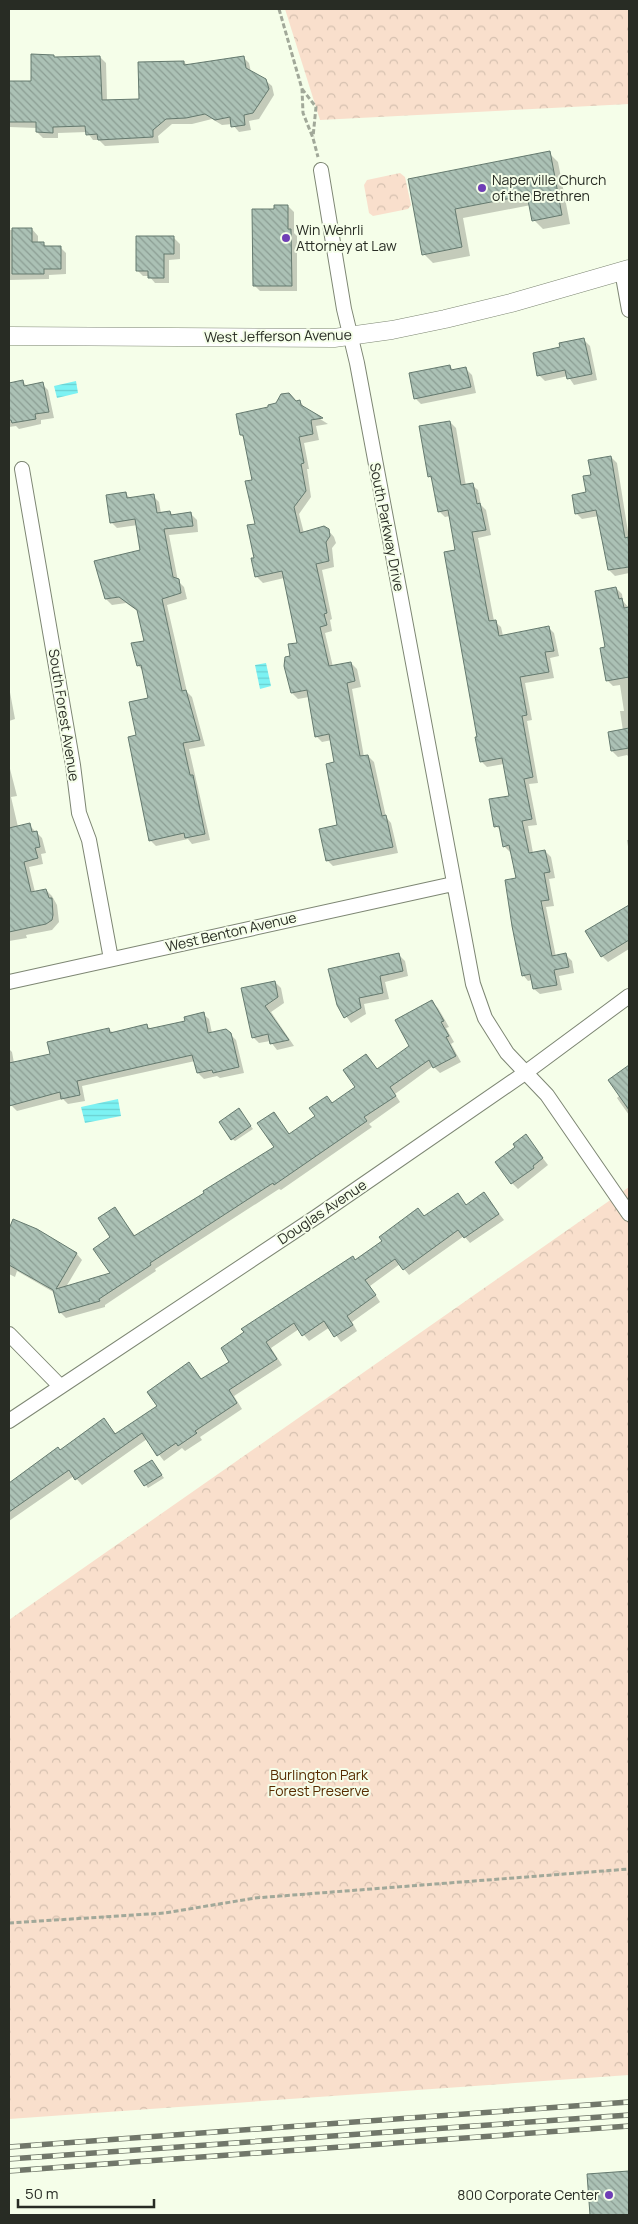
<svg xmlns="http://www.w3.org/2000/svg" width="638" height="2224" font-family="Manrope,sans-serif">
	<defs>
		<pattern id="forest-crowns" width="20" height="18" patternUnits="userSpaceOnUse" patternTransform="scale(1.25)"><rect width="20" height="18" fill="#f9dfcc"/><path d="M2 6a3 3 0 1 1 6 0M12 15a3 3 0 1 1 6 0" fill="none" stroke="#d5c0af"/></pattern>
		<pattern id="water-rules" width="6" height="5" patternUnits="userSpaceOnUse" patternTransform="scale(1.25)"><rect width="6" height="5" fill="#7cf2f3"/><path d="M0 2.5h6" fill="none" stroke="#6bd0d0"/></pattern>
		<pattern id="building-back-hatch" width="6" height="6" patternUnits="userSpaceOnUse" patternTransform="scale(1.25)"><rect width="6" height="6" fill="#abc1b5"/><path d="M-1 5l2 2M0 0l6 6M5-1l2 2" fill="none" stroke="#8b9d93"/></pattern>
	</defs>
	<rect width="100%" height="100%" fill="#f5fee9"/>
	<path fill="url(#forest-crowns)" d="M285,9H629V104L320,120Z
		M400,173L405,177L411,205L408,209L373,216L369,213L364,185L367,180Z
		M629,1187V2075L9,2119V1620Z"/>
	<path fill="url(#water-rules)" d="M76,381L78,393L57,398L54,386Z
		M266,663L271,686L260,689L255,665Z
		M118,1099L121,1116L85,1123L81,1107Z"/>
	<path fill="#0003" d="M53,56L55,58L100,57L106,63L107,101L140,100L184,62L188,66L243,57L249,63L251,72L265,80L272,86L274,95L259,119L249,121L251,130L239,132L232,124L222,125L212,119L192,124H172L158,136L159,143L105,146L99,140H93L87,132L58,133V138H43L37,132V128L9,127V82H32Z
		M549,153L558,162L570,224L543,229L534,220L531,205L463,218L470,256L433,263L424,254L409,180Z
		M288,206L294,212V233L297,236V291H260L254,285L275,210Z
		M32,229L38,236V243H43L47,247H60L66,253V274L49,275V279L9,280V230Z
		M174,238L180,244V259L169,260V283H155L149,276H143L137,270Z
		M584,340L590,346L597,380L574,385L568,376L545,381L539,375L561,348Z
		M450,366L454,371L466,369L472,375L476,393L421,404L415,398Z
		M23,382L28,387L42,384L48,390L54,418L41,420V424L19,429L16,426L9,427V384Z
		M300,401L306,410L328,424L316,426L319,440L304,443L309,469H307L311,497L299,514L304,533L328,530L334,537L336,543L332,548L334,567L322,570L332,619L330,620L332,631L325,633L333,667L351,663L357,669L361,687L352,689L364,757L368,756L374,762L386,817L391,823L398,853L333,866L327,860L338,826L336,763L332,740L322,742L316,736L309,697L298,699L292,693V657L298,644L284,578L263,583L257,577L253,559H255L256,525L253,481L244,438L241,435Z
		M450,422L456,428L466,486L472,485L478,490L481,505L486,510L491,535L478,538L494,621L501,627L503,636L549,628L554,633L559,656L550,658L554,678L525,683L532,720L527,721L538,783L529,784L537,825L528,826L533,853L545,851L551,857L555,878L549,879L554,906L546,907L556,957L566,955L572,961L574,973L559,976L562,990L540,994L534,989L532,980L528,981L523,975L517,879L512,851L510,852L504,846L501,831L496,826L510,797L504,764L487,767L481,761L479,738L456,618L457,617V551L450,516L445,517L439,511L433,480L429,476Z
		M611,457L617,463L629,538V573L615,576L609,570L599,516L582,519L576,513L587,493L593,476Z
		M126,494L131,499L153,496L159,502L161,513L170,512L173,516L191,514L197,520L198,532L169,535L178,581L184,587L187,599L167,605L187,692L192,697L205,746L189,749L210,840L192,844L188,839L156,846L150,840V699L143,671L138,665L145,642L139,612L126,603L112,605L106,599L141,550L138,525L117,528L111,522Z
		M616,588L622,594L623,601L629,608V757L627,755L618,757L612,751L623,731L620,711H624L620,685L613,686L607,680V648Z
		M9,687L15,719L9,721Z
		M9,765L17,796L11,797L18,827L29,825L42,838L46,853L41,854L43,864L29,867L35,892L46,890L52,896L57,905L59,922L52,930L26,935L27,938L9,941Z
		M627,840H629V853Z
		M629,906V949L608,962L602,956L587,931Z
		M399,955L405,961L408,976L385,982L389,999L364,1004L366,1014L351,1023L338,1005Z
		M275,982L281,988L284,1003L271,1012L294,1046L277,1050L270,1041L259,1043L253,1037L243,989Z
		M432,1002L438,1008L449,1027L446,1028L454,1042L451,1044L461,1062L440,1073L433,1066L395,1094L400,1102L369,1124L372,1127L281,1190L279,1189L155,1269L156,1271L105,1305V1307L66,1318L60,1312L55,1293L17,1271L15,1277L9,1274V1224L77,1254L82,1260L66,1287L112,1274L115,1209L136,1237L276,1148L274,1114L290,1135L316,1116L327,1097L333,1104L356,1088L366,1055L378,1070L411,1047Z
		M203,1014L209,1019L212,1033L230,1034L236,1040L244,1073L220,1078L217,1076L204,1079L198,1073L195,1061L82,1086L85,1101L68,1104L63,1099L17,1111L11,1105L9,1096V1049L12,1052L14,1063L52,1055L109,1029L113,1033L147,1026L151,1029L186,1022Z
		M629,1068V1115L617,1098L620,1095L609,1081Z
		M239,1110L253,1129L235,1141L232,1139Z
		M526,1136L548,1165L518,1189L512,1183L517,1148Z
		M484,1194L504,1220L470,1243L464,1236L409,1275L400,1264L370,1286L380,1302L352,1322L357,1331L341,1342L330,1327L309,1341L299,1329L271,1348L282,1365L234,1396L242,1409L200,1437L202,1440L185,1451L182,1448L164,1461L147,1439L82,1485L74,1476L9,1521V1482L10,1483L60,1451L104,1420L116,1434L158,1406L189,1364L202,1380L231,1362L356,1261L384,1241L418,1209L425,1217L458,1195L467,1206Z
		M152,1461L164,1478L148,1488L136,1471Z
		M629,2173V2215H591L588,2175Z"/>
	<path fill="url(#building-back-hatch)" stroke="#657a6f" d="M31,54L54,55V57L100,56L102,100L139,99L138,62L184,61V65L244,56L246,68L266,79L269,89L253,113L244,115L245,125L231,127L230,117L215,120L205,114L186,118L166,119L153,130V137L98,140L97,134L86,135L85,126L53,127V133L36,132V122H9V81H31Z
		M550,151L562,215L532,221L527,195L455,209L462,247L422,255L408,179Z
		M274,205H288V229H291L292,286H253L252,209H274Z
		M12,228H32V242H44V246H61V269H44V274H12Z
		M136,236H174V254H164V278H148V271H136Z
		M584,338L592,374L567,379L565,370L537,376L533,353L560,347L559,343Z
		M450,365L451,370L466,367L471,387L414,399L409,373Z
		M23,380L24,386L43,382L49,412L35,414L36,419L12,423L11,420H9V383Z
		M289,393L296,401L300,400L301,405L323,418L311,420L313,434L299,437L304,463L301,464L306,491L294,507L300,533L324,526L329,529L330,536L326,542L329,561L316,564L327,613L324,614L327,625L320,627L329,666L351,662L355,681L347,683L360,756L368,755L382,816L386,815L393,847L326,861L319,829L337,825L326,764L334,762L329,734L315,737L307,690L291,693L284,666L285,657L290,656L288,644L297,643L282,571L255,577L251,558H254L247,525L255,524L245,481L252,480L243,435H240L236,414L268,407V405L276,403L281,394Z
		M450,421L461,485L473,483L477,504L480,503L486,530L472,532L489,621L496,620L499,636L549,626L554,651L545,652L549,672L520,677L527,715L522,716L533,777L524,779L532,819L522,821L529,853L545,850L550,872L544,873L549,900L541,901L552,956L566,953L569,967L554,970L557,985L533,989L530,974L522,976L512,926L505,880L516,878L509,845L503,847L499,826L494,827L489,799L509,796L502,758L480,762L475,737H477L444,552L455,550L448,510L438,512L431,476L428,477L419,426Z
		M611,456L625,538L628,537L629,547V567L608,570L596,510L575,514L572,495L586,492L583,476L591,475L588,460Z
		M126,492L127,498L154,494L157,513L170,511L171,515L191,512L193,526L164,529L173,577L179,579L181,593L162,599L182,691L186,690L200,740L183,743L190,775H193L205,834L185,838L184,833L149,841L128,737L136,735L129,702L148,698L141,665L137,666L131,643L144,641L137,610L119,597L105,599L94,561L140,550L135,519L110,523L106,495Z
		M616,587L619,599L622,598L624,608L629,607V677L606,681L600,648L605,647L595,591Z
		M629,728V748L611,751L608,732Z
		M30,823L32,832L37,831L40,847L35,848L38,858L24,862L31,892L46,889L49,898H52L53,915L52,920L46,924L9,932V828Z
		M629,905V940L601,957L585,931Z
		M399,953L403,971L380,976L383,993L359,998L361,1008L344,1018L337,1005L328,969Z
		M275,981L278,997L265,1006L289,1040L270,1044L268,1034L252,1038L241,988Z
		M432,1000L444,1021L441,1022L449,1036L446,1037L456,1056L433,1068L429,1060L390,1087L396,1096L364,1117L367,1121L274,1185L273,1183L150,1263L151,1265L99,1299L100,1301L59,1313L53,1290L9,1265V1229L13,1219L37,1229L77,1253L56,1289L110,1273L93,1249L110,1237L98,1218L115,1207L134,1236L204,1193L203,1191L274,1147L257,1123L274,1112L289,1134L315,1116L309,1108L327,1096L332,1103L355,1087L343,1070L366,1054L377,1069L409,1046L395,1020Z
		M204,1012L208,1033L226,1029L231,1033L239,1067L213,1073L212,1070L197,1073L192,1055L77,1081L80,1095L61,1099L60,1092L9,1106V1063L50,1054L47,1042L109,1028L110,1033L147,1024L148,1029L185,1021L184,1017Z
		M629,1065V1110L608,1080Z
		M239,1108L251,1126L231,1140L219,1122Z
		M526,1134L543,1158L533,1166L534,1168L511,1184L495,1162L515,1147L513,1144Z
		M484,1192L499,1214L464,1238L458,1230L403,1270L395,1259L365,1280L376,1295L347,1316L353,1325L334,1337L324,1321L302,1336L294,1323L266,1342L277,1359L229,1390L237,1403L195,1431L197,1433L178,1446L176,1443L157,1456L142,1433L75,1480L69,1470L9,1512V1483L58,1447L60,1450L104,1418L115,1434L157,1406L147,1392L189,1362L201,1379L229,1362L221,1348L244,1332L241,1329L353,1256L355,1260L382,1241L379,1237L418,1208L424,1216L458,1193L466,1205Z
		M152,1460L162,1475L144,1486L134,1471Z
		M629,2171V2215H590L587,2174Z"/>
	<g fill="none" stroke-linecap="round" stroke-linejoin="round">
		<defs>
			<path id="minor" d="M321,170L344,309L357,363L473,984L485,1018L507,1053L547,1095L629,1214
				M622,271L629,310
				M22,469L73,765L79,813L89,840L111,959
				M9,982L453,884
				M9,1334L60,1386
				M9,1421L316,1217L525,1073L629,996"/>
			<path id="tertiary" d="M9,336L334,338L392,330L445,319L511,303L629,269"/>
		</defs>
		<use href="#minor" stroke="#7d8673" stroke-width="16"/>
		<use href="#tertiary" stroke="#7d8673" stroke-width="19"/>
		<path stroke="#a1a899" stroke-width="3" stroke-dasharray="5 2.5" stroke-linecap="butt" d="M279,9L302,89L303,113L313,138L318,157
			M302,89L316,107L313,137
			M9,1923L165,1913L255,1898L629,1869"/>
		<use href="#minor" stroke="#fff" stroke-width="14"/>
		<use href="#tertiary" stroke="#fff" stroke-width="18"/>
		<defs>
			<path id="rail" d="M9,2147L629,2102
				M9,2159L629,2115
				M9,2171L629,2126"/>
		</defs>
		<use href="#rail" stroke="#71776a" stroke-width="5.5"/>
		<use href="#rail" stroke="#f5fee9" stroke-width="4" stroke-dasharray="11" stroke-linecap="butt"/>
	</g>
	<g fill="#6f3eb6" stroke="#f5fee9" stroke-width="2">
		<circle cx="482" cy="188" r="5"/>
		<circle cx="286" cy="238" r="5"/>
		<circle cx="609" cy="2195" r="5"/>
	</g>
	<g text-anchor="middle" stroke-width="4" stroke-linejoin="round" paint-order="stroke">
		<g font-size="14" fill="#282c24" stroke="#f5fee9" text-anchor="start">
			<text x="492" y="185">Naperville Church<tspan x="492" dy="16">of the Brethren</tspan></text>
			<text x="296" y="235">Win Wehrli<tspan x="296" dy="16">Attorney at Law</tspan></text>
			<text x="599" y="2200" text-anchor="end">800 Corporate Center</text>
		</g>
		<g font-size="14" fill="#282c24" stroke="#f5fee9">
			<text transform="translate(278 336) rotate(-1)" y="5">West Jefferson Avenue</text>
			<text transform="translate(387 527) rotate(79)" y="5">South Parkway Drive</text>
			<text transform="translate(64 715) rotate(81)" y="5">South Forest Avenue</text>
			<text transform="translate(231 932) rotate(-13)" y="5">West Benton Avenue</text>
			<text transform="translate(322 1212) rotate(-34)" y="5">Douglas Avenue</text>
		</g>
		<g font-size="14" fill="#572c00" stroke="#f5fee9">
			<text x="319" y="1780">Burlington Park<tspan x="319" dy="16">Forest Preserve</tspan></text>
		</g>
	</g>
	<rect width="638" height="2224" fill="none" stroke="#282c24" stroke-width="20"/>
	<path d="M18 2199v8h136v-8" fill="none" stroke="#282c24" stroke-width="2.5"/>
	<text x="25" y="2199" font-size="15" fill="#282c24" stroke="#f5fee9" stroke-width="4" paint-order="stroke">50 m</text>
</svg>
